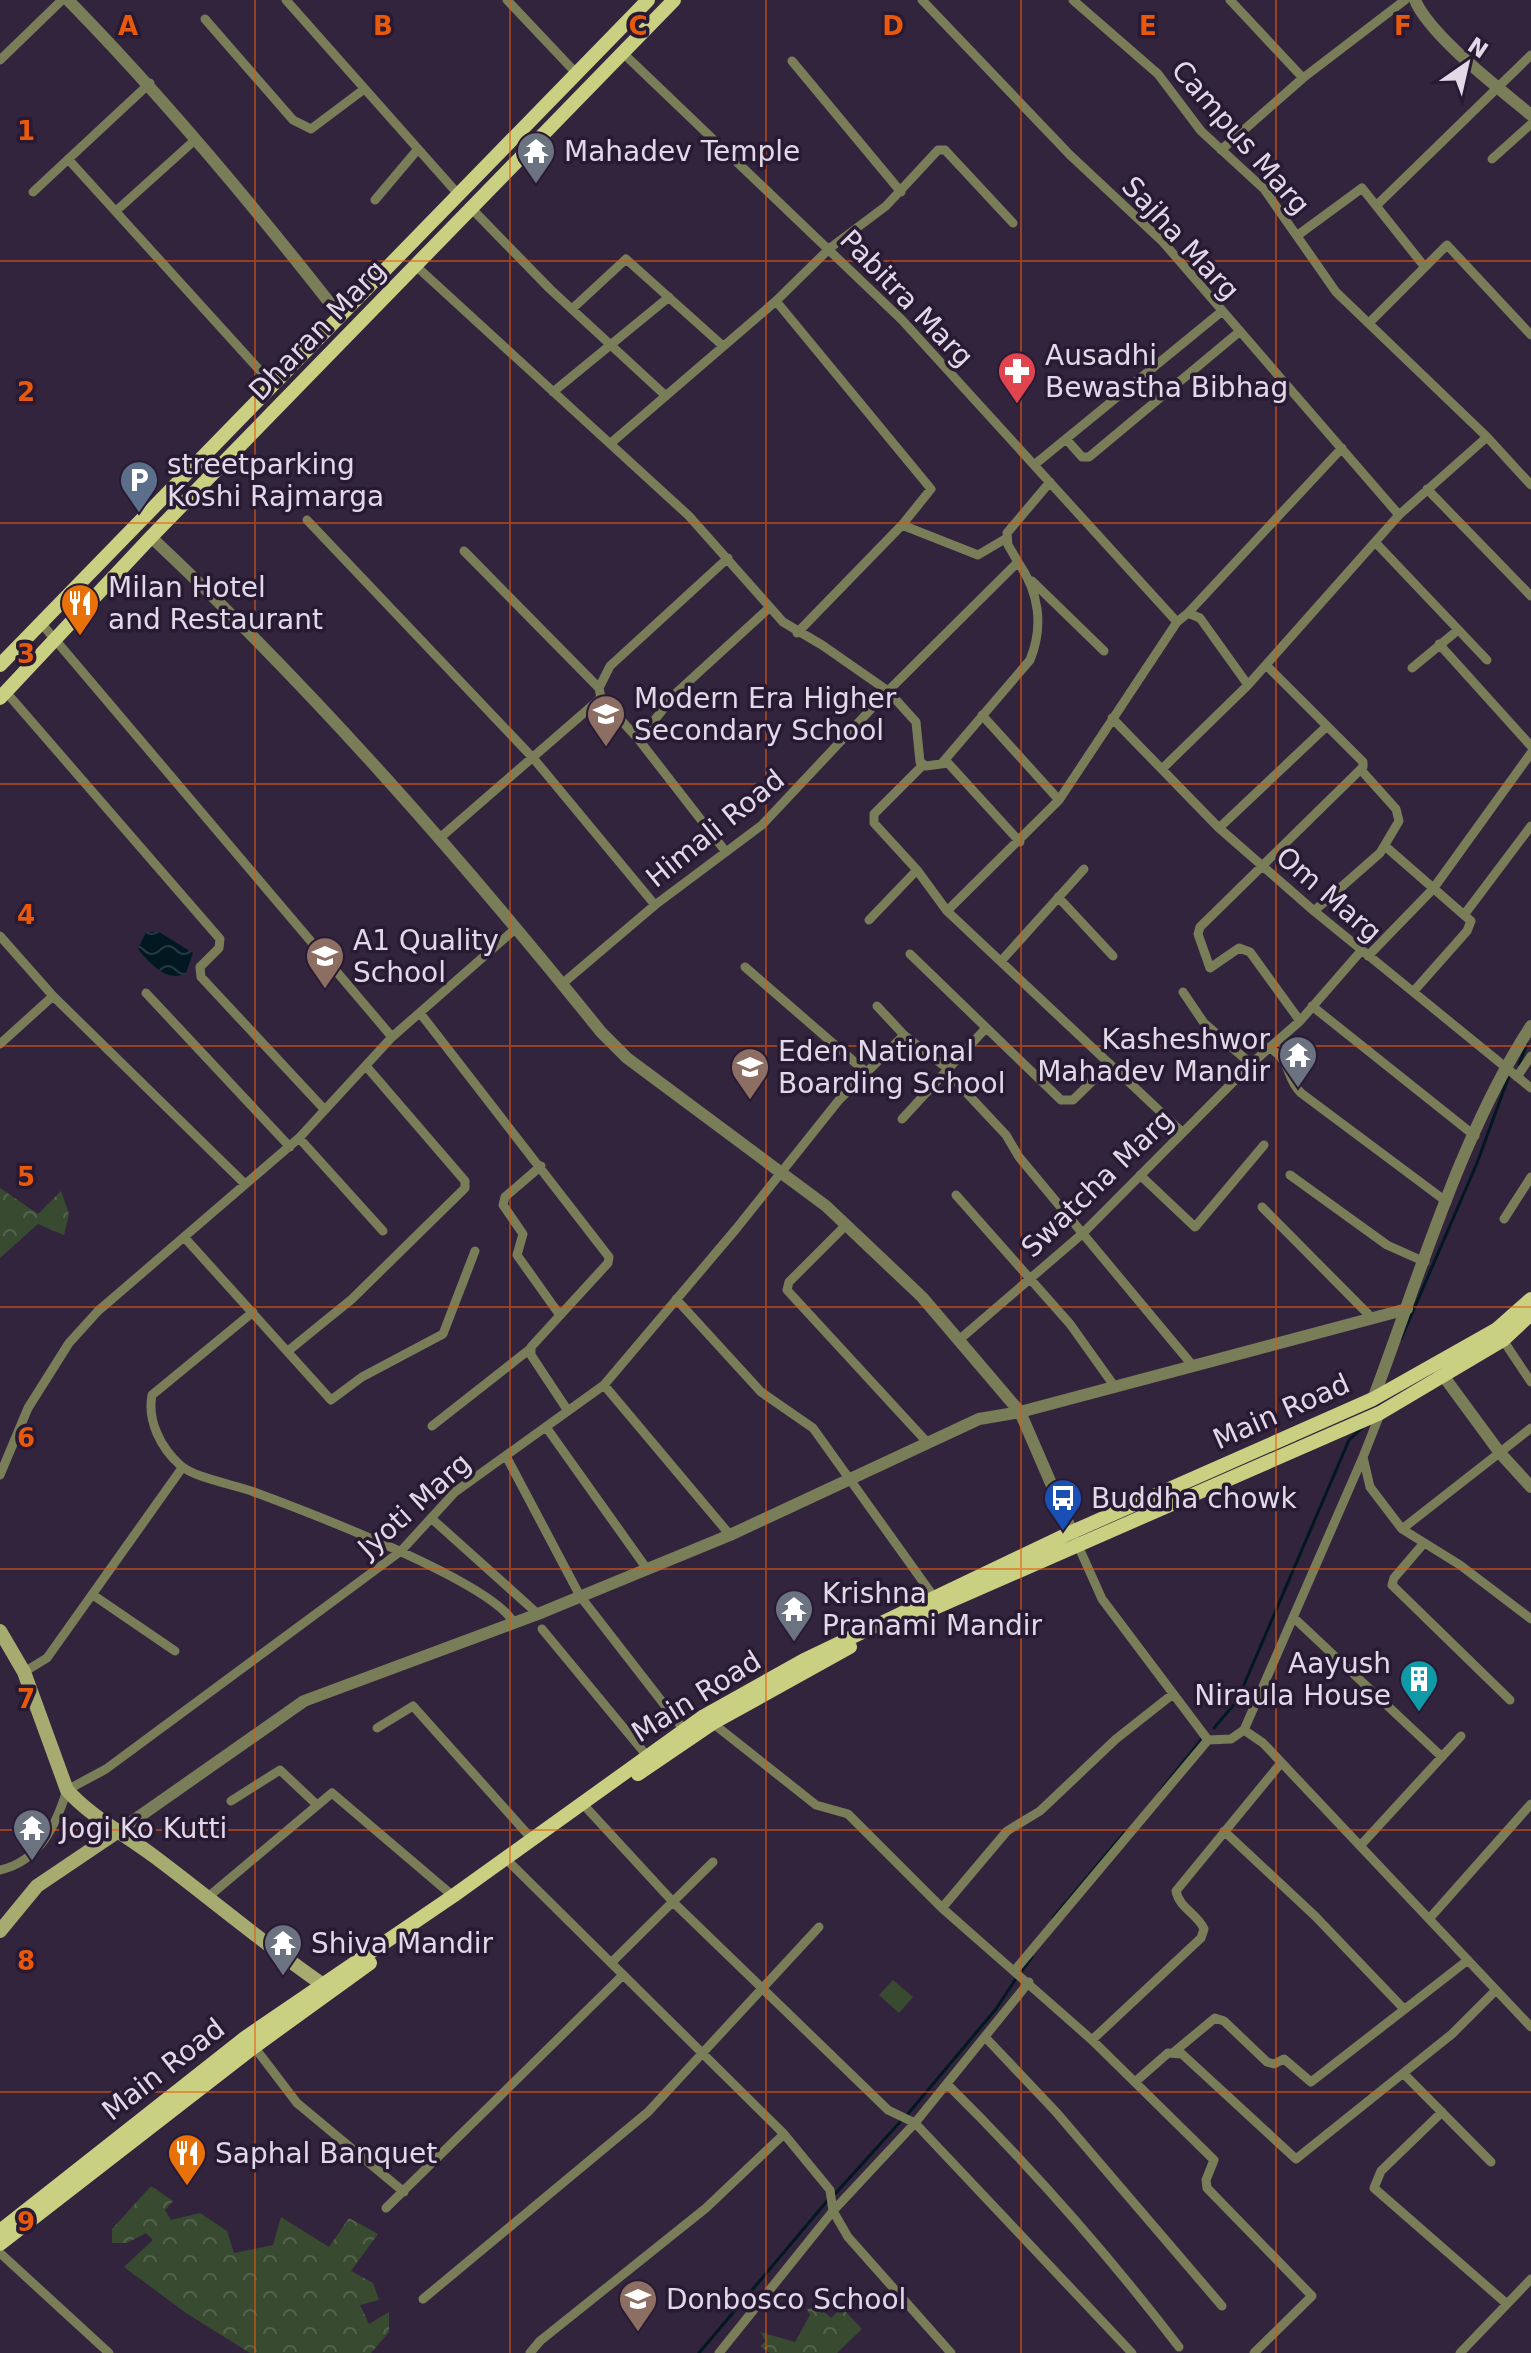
<svg xmlns="http://www.w3.org/2000/svg" width="1531" height="2353" font-family="'DejaVu Sans',sans-serif">
	<defs>
		<pattern id="forest-crowns" width="20" height="18" patternUnits="userSpaceOnUse" patternTransform="scale(2)"><rect width="20" height="18" fill="#384a30"/><path d="M2 6a3 3 0 1 1 6 0M12 15a3 3 0 1 1 6 0" fill="none" stroke="#54634e"/></pattern>
		<pattern id="water-waves" width="16" height="10" patternUnits="userSpaceOnUse" patternTransform="scale(2)"><rect width="16" height="10" fill="#021821"/><path d="M0 5q4-4 8 0t8 0" fill="none" stroke="#273941"/></pattern>
	</defs>
	<rect width="100%" height="100%" fill="#33243d"/>
	<path fill="#384a30" d="M893,1980L913,1997L899,2013L879,1995Z"/>
	<path fill="url(#forest-crowns)" d="M0,1188L38,1214L61,1191L69,1214L64,1235L38,1224L0,1258Z
		M151,2186L173,2201L165,2210L171,2220L200,2213L227,2231L234,2253L273,2245L281,2217L329,2247L349,2218L378,2234L351,2271L373,2283L379,2300L360,2305L369,2324L389,2312V2332L371,2353H250L186,2313L124,2267L153,2240L146,2233L127,2243H112V2229Z
		M819,2307L831,2318L842,2308L862,2329L837,2353H770L760,2346L766,2341L760,2332L795,2342L810,2315L807,2309Z"/>
	<path fill="url(#water-waves)" d="M146,932H159L193,953L186,973C167,984 149,962 138,949Z"/>
	<g fill="none" stroke-linecap="round" stroke-linejoin="round">
		<path stroke="#021821" stroke-width="3" d="M1519,1064L1527,1044
			M1401,1339L1477,1163L1509,1076
			M1214,1728L1237,1701L1349,1440L1362,1428
			M1161,1790L1201,1740
			M1053,1918L1125,1832
			M1021,1972L1032,1957
			M907,2115L996,2009L1017,1977
			M834,2195L901,2121
			M699,2353L828,2200"/>
		<path stroke="#797d58" stroke-width="9" d="M286,0L458,194
			M507,0L577,74
			M922,0L1070,155L1163,242L1399,515
			M1073,0L1158,74L1201,131L1264,189L1336,292L1487,437L1531,485
			M1230,0L1303,78
			M205,19L293,120L311,129L363,90
			M624,54L902,320L1177,622
			M0,60L62,0
			M792,61L901,192
			M1221,150L1303,78L1405,0
			M68,159L273,385
			M1492,159L1531,124
			M33,192L150,83
			M375,200L418,149
			M1377,205L1531,55
			M471,208L550,289L666,396
			M116,211L196,139
			M1298,235L1362,188L1424,266
			M416,266L689,516L783,622L822,645L888,691L916,722L920,762L926,766L948,763L1020,842
			M776,301L931,489L902,525L797,633
			M572,309L626,259L723,346
			M1369,323L1447,245L1531,335
			M553,392L669,297
			M1066,439L1082,457H1089L1239,332
			M611,443L776,301L830,248L886,206L938,150H945L1013,223
			M1034,465L1221,312
			M1427,489L1531,596
			M307,520L534,759L655,905
			M902,525L978,555L1005,539
			M1375,542L1487,660
			M464,551L599,688
			M1032,581L1104,651
			M1188,613L1342,448
			M41,623L392,1037
			M1439,644L1531,746
			M1266,665L1363,762V767L1200,927L1198,934L1210,968L1239,948L1250,952L1300,1021
			M1412,668L1458,630
			M6,692L220,939L219,948L200,967L201,977L325,1110
			M982,715L1059,800
			M1112,718L1219,828L1314,911L1531,1088
			M639,740L675,694L769,608
			M943,762L1030,660C1044,626 1039,592 1018,562
			M1162,769L1248,685L1399,515L1487,437
			M1219,828L1327,726
			M441,837L601,698
			M1385,846L1464,915L1531,826
			M726,852L639,740L601,698L599,688L610,666L728,558
			M917,870L874,823V814L923,765
			M1058,897L1113,956
			M947,911L1059,800L1177,622L1188,613L1200,618L1248,685
			M1314,911L1380,853L1399,821L1396,809L1361,770
			M869,920L917,870L947,911L1182,1132
			M0,936L53,996L245,1184
			M910,954L1061,1100H1073L1110,1064
			M1368,956L1433,889L1531,753
			M1002,960L1084,869
			M745,967L866,1072
			M562,984L655,905L762,825L888,691L1018,562L1008,545L1007,533L1050,482
			M1183,992L1204,1023L1251,1064
			M1413,992L1467,931L1471,921L1464,915
			M146,993L290,1147
			M877,1006L904,1035L948,1069
			M1312,1006L1475,1136
			M420,1013L609,1257L608,1263L531,1347V1355L568,1411
			M0,1044L53,996
			M1269,1047C1294,1064 1284,1076 1301,1093L1447,1202
			M946,1071L1006,1135L1019,1157L1193,1366
			M1517,1077L1531,1056
			M902,1119L986,1028
			M299,1138L383,1231
			M541,1166L505,1197L503,1205L523,1234L517,1255L559,1314
			M1140,1175L1195,1227L1264,1145
			M1290,1175L1387,1245L1425,1262
			M956,1195L1070,1324L1115,1387
			M1262,1207L1372,1318
			M1504,1219L1531,1177
			M846,1225L789,1282L787,1290L926,1441
			M184,1237L331,1400L362,1377L443,1334L475,1251
			M676,1299L761,1392L813,1428L934,1597
			M253,1312L152,1395C147,1421 161,1448 180,1465C194,1478 236,1485 254,1492C305,1511 491,1581 514,1623
			M960,1339L1082,1234L1251,1064L1300,1021L1361,951
			M1503,1340L1531,1382
			M288,1351L352,1299L465,1188V1181L366,1066
			M604,1385L730,1535
			M1380,1414L1363,1457L1370,1487L1402,1529L1460,1565L1531,1619
			M432,1426L530,1349
			M546,1427L647,1569
			M506,1456L580,1596L684,1730
			M0,1475L28,1408L69,1343L98,1311L299,1138L392,1037L515,929
			M431,1518L538,1614
			M1402,1529L1531,1428
			M1076,1541L1102,1599L1208,1740
			M1424,1543L1394,1578L1392,1585L1510,1700
			M93,1595L175,1651
			M1293,1617L1442,1757
			M542,1629L647,1756
			M24,1672L47,1658L182,1468
			M710,1721L816,1805L848,1814L942,1908L1092,2040L1214,2160L1206,2180L1207,2188L1312,2296L1254,2353
			M377,1728L413,1706L531,1838
			M1244,1730L1263,1743L1531,2027
			M231,1801L280,1770L316,1804
			M581,1802L674,1903L888,2110L915,2123L1132,2353
			M1224,1831L1315,1916L1404,2009
			M1360,1846L1461,1736
			M505,1858L784,2134L830,2190L833,2211L848,2237L951,2353
			M0,1870C40,1861 56,1825 67,1790L106,1769L401,1551L455,1492L604,1385L736,1229L839,1100L904,1035
			M208,1897L332,1793L453,1896
			M942,1908L1007,1831L1040,1811L1116,1739L1173,1694
			M1429,1919L1531,1804
			M611,1963L713,1862
			M1015,1970L1208,1740L1231,1739L1244,1730L1363,1457
			M985,2037L1056,2112L1222,2306
			M1092,2040L1201,1938L1204,1929C1198,1914 1179,1908 1176,1891L1281,1763
			M252,2044L297,2103L404,2192
			M1174,2052L1215,2018L1224,2021L1267,2062L1274,2064L1284,2059L1311,2082L1468,1960
			M1404,2074L1491,2162
			M1135,2082L1168,2053L1182,2054L1296,2159L1452,2034L1496,1990
			M947,2084C1031,2167 1107,2253 1179,2347
			M1442,2112L1381,2171L1374,2188L1507,2304
			M386,2208L623,1975
			M0,2253L109,2353
			M423,2299L648,2112L819,1927
			M530,2353L540,2341L706,2208L784,2134
			M719,2353L833,2211L915,2123L1029,1982
			M1460,2353L1531,2279"/>
		<path stroke="#797d58" stroke-width="12" d="M68,0C166,100 254,206 340,316
			M1415,0C1430,36 1500,89 1531,115
			M151,537C314,690 461,858 601,1032L627,1058L826,1206L922,1297L1020,1412L1072,1532
			M1439,1370L1500,1453L1531,1487
			M1373,1399C1418,1280 1462,1131 1531,1026
			M120,1830L304,1701L538,1614L730,1535L979,1419L1020,1412L1407,1309"/>
		<path stroke="#a6ac70" stroke-width="14" d="M0,1631L24,1672L67,1790C91,1817 126,1835 155,1857C211,1899 264,1944 322,1984
			M0,1931L37,1886L120,1830"/>
		<path stroke="#c9d082" stroke-width="14" d="M0,665L648,0
			M0,698L151,537L674,0
			M916,1616L1380,1413L1503,1340L1531,1314
			M638,1774L713,1723L850,1647
			M0,2231L246,2037L453,1896L704,1716L804,1660L1072,1532L1373,1399L1497,1329L1531,1299
			M0,2244L254,2047L370,1963"/>
	</g>
	<path fill="none" stroke="#e8590c" stroke-width="2" stroke-opacity="0.55" d="M255,0V2353M510,0V2353M766,0V2353M1021,0V2353M1276,0V2353M0,261H1531M0,523H1531M0,784H1531M0,1046H1531M0,1307H1531M0,1569H1531M0,1830H1531M0,2092H1531"/>
	<defs>
		<symbol id="temple-pin" viewBox="-11 -11 22 30"><path d="M0 17L-7.5 6A9.5 9.5 0 1 1 7.5 6Z" fill="#6b7280" stroke="#291a33"/><path d="M0-6L5-2H3V0L6.5 2.5H4V6H1.5V3h-3V6H-4V2.5H-6.5L-3 0V-2H-5Z" fill="#fff"/></symbol>
		<symbol id="pharmacy-pin" viewBox="-11 -11 22 30"><path d="M0 17L-7.5 6A9.5 9.5 0 1 1 7.5 6Z" fill="#e0444e" stroke="#291a33"/><path d="M-2-6h4v4h4v4h-4v4h-4v-4h-4v-4h4Z" fill="#fff"/></symbol>
		<symbol id="parking-pin" viewBox="-11 -11 22 30"><path d="M0 17L-7.5 6A9.5 9.5 0 1 1 7.5 6Z" fill="#5c6f8a" stroke="#291a33"/><path d="M-3.5-5.5H1a3.5 3.5 0 0 1 0 7H-1V5.5H-3.5ZM-1-3.4V-.6H.8a1.4 1.4 0 0 0 0-2.8Z" fill="#fff"/></symbol>
		<symbol id="restaurant-pin" viewBox="-11 -11 22 30"><path d="M0 17L-7.5 6A9.5 9.5 0 1 1 7.5 6Z" fill="#e8710a" stroke="#291a33"/><path d="M-5-6h1v4h1v-4h1v4h1v-4h1v5L-1.5 .5V6h-2V.5L-5-1ZM5-6V6H3V1.5H1.5Q1.5-4 5-6Z" fill="#fff"/></symbol>
		<symbol id="school-pin" viewBox="-11 -11 22 30"><path d="M0 17L-7.5 6A9.5 9.5 0 1 1 7.5 6Z" fill="#8d6e63" stroke="#291a33"/><path d="M0-5L7-2L0 1L-7-2ZM-4 1L0 2.5L4 1V4Q0 6-4 4Z" fill="#fff"/></symbol>
		<symbol id="bus-pin" viewBox="-11 -11 22 30"><path d="M0 17L-7.5 6A9.5 9.5 0 1 1 7.5 6Z" fill="#1a4fb4" stroke="#291a33"/><path d="M-5-6H5V4H4V6H2V4H-2V6H-4V4H-5ZM-3.5-4V0h7V-4ZM-3.5 1.2v1.5H-2V1.2ZM2 1.2v1.5H3.5V1.2Z" fill="#fff"/></symbol>
		<symbol id="building-pin" viewBox="-11 -11 22 30"><path d="M0 17L-7.5 6A9.5 9.5 0 1 1 7.5 6Z" fill="#0f9aa8" stroke="#291a33"/><path d="M-4-6H4V6H1V3H-1V6H-4ZM-2.5-4.3h1.7v1.8h-1.7ZM.8-4.3h1.7v1.8H.8ZM-2.5-1h1.7V.8h-1.7ZM.8-1h1.7V.8H.8Z" fill="#fff"/></symbol>
	</defs>
	<g fill-rule="evenodd">
		<use href="#temple-pin" x="514" y="129" width="44" height="60"/>
		<use href="#pharmacy-pin" x="995" y="349" width="44" height="60"/>
		<use href="#parking-pin" x="117" y="458" width="44" height="60"/>
		<use href="#restaurant-pin" x="58" y="581" width="44" height="60"/>
		<use href="#school-pin" x="584" y="692" width="44" height="60"/>
		<use href="#school-pin" x="303" y="934" width="44" height="60"/>
		<use href="#temple-pin" x="1276" y="1033" width="44" height="60"/>
		<use href="#school-pin" x="728" y="1045" width="44" height="60"/>
		<use href="#bus-pin" x="1041" y="1476" width="44" height="60"/>
		<use href="#temple-pin" x="772" y="1587" width="44" height="60"/>
		<use href="#building-pin" x="1397" y="1657" width="44" height="60"/>
		<use href="#temple-pin" x="10" y="1806" width="44" height="60"/>
		<use href="#temple-pin" x="261" y="1921" width="44" height="60"/>
		<use href="#restaurant-pin" x="165" y="2131" width="44" height="60"/>
		<use href="#school-pin" x="616" y="2277" width="44" height="60"/>
	</g>
	<g text-anchor="middle" stroke-width="7" stroke-linejoin="round" paint-order="stroke">
		<g font-size="28" fill="#e1d8e8" stroke="#291a33">
			<text transform="translate(1241 137) rotate(49)" y="10">Campus Marg</text>
			<text transform="translate(1181 238) rotate(47)" y="10">Sajha Marg</text>
			<text transform="translate(907 298) rotate(46)" y="10">Pabitra Marg</text>
			<text transform="translate(317 330) rotate(-46)" y="10">Dharan Marg</text>
			<text transform="translate(715 828) rotate(-39)" y="10">Himali Road</text>
			<text transform="translate(1329 894) rotate(41)" y="10">Om Marg</text>
			<text transform="translate(1097 1183) rotate(-44)" y="10">Swatcha Marg</text>
			<text transform="translate(1281 1411) rotate(-24)" y="10">Main Road</text>
			<text transform="translate(414 1505) rotate(-42)" y="10">Jyoti Marg</text>
			<text transform="translate(696 1696) rotate(-32)" y="10">Main Road</text>
			<text transform="translate(163 2069) rotate(-38)" y="10">Main Road</text>
		</g>
		<g font-size="28" fill="#e1d8e8" stroke="#291a33" text-anchor="start">
			<text x="564" y="161">Mahadev Temple</text>
			<text x="1045" y="365">Ausadhi<tspan x="1045" dy="32">Bewastha Bibhag</tspan></text>
			<text x="167" y="474">streetparking<tspan x="167" dy="32">Koshi Rajmarga</tspan></text>
			<text x="108" y="597">Milan Hotel<tspan x="108" dy="32">and Restaurant</tspan></text>
			<text x="634" y="708">Modern Era Higher<tspan x="634" dy="32">Secondary School</tspan></text>
			<text x="353" y="950">A1 Quality<tspan x="353" dy="32">School</tspan></text>
			<text x="1270" y="1049" text-anchor="end">Kasheshwor<tspan x="1270" dy="32">Mahadev Mandir</tspan></text>
			<text x="778" y="1061">Eden National<tspan x="778" dy="32">Boarding School</tspan></text>
			<text x="1091" y="1508">Buddha chowk</text>
			<text x="822" y="1603">Krishna<tspan x="822" dy="32">Pranami Mandir</tspan></text>
			<text x="1391" y="1673" text-anchor="end">Aayush<tspan x="1391" dy="32">Niraula House</tspan></text>
			<text x="60" y="1838">Jogi Ko Kutti</text>
			<text x="311" y="1953">Shiva Mandir</text>
			<text x="215" y="2163">Saphal Banquet</text>
			<text x="666" y="2309">Donbosco School</text>
		</g>
	</g>
	<g font-size="26" text-anchor="middle" font-weight="bold" fill="#e8590c" stroke="#291a33" stroke-width="7" stroke-linejoin="round" paint-order="stroke">
		<text x="128" y="35">A</text>
		<text x="383" y="35">B</text>
		<text x="638" y="35">C</text>
		<text x="893" y="35">D</text>
		<text x="1148" y="35">E</text>
		<text x="1403" y="35">F</text>
		<text x="26" y="140">1</text>
		<text x="26" y="401">2</text>
		<text x="26" y="663">3</text>
		<text x="26" y="924">4</text>
		<text x="26" y="1186">5</text>
		<text x="26" y="1447">6</text>
		<text x="26" y="1708">7</text>
		<text x="26" y="1970">8</text>
		<text x="26" y="2231">9</text>
	</g>
	<g transform="translate(1467 64) rotate(34)" stroke="#291a33" stroke-width="6" paint-order="stroke">
	<path d="M0-6L14 30L0 20L-14 30Z" fill="#e1d8e8"/>
	<text y="-12" font-size="22" font-weight="bold" text-anchor="middle" fill="#e1d8e8">N</text>
	</g>
</svg>
